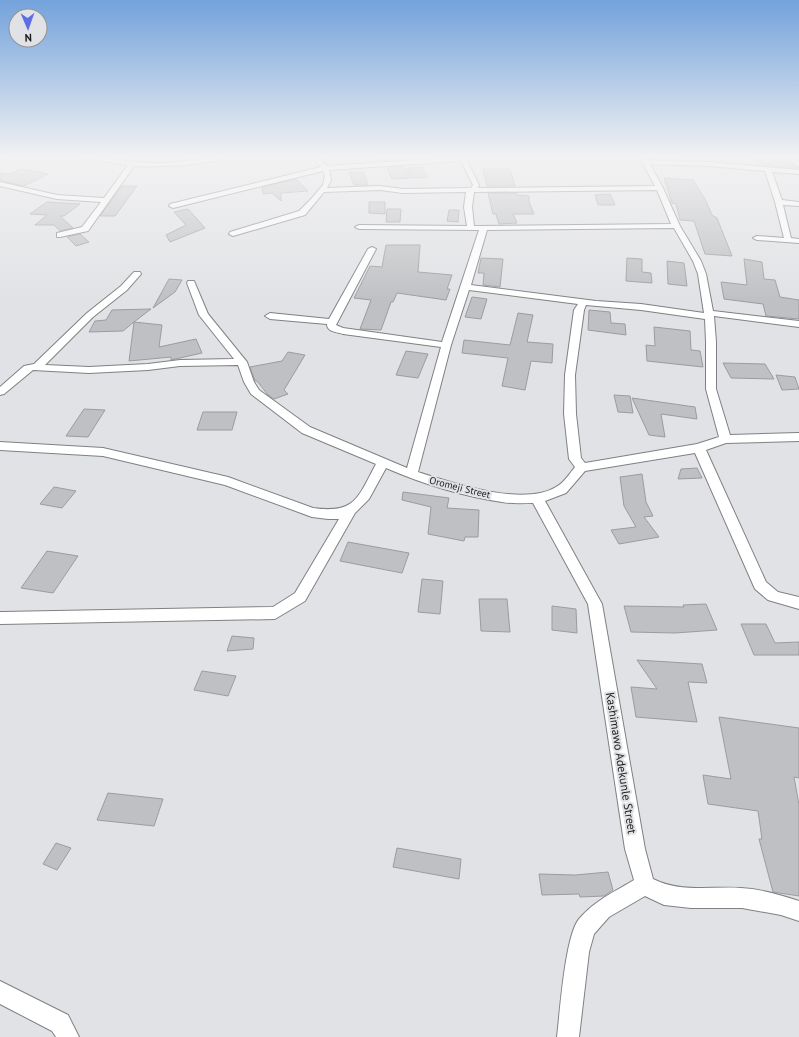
<svg xmlns="http://www.w3.org/2000/svg" width="799" height="1037" font-family="'PT Sans',sans-serif">
	<rect width="100%" height="100%" fill="#e1e2e5"/>
	<path fill="#bfc0c3" stroke="#9b9c9f" d="M381,156H397L398,160L384,161Z
		M782,156L799,168L786,167L784,165L783,167L761,165L762,164L749,157Z
		M404,166L410,178L392,179L387,168Z
		M422,167L427,177L412,178L407,168Z
		M21,169L48,174L24,186L0,181V173L10,174Z
		M483,169H510L515,186H487Z
		M349,172H363L368,185H354Z
		M664,178L693,180L705,199L712,215L717,218L732,256L705,254L694,221L680,220L676,204L672,203Z
		M296,179L308,191L281,193V201L272,193L263,194L262,187Z
		M122,186H137L115,216H100Z
		M488,193H517V195L529,196V202L534,214H513L517,223L499,224L496,214H493Z
		M610,194L615,205H598L595,195Z
		M47,202L80,204L64,216H60L73,228L60,231L54,225H35L47,215L30,214Z
		M369,202H385V214L369,213Z
		M188,209L205,228L170,242L166,235L186,225L174,212Z
		M387,209H401L400,222H386Z
		M449,210H459L458,222L447,221Z
		M80,234L89,242L76,246L67,237Z
		M386,245H420L418,272L452,275L447,289H450L446,300L397,293L393,302H391L381,330L360,329L371,300L354,298L370,266L382,267Z
		M481,258L503,259L500,287L483,285L484,273H478Z
		M627,258L642,259V272L651,273L652,283L626,281Z
		M744,259L762,262L764,279L775,280L780,297L799,300V319L766,316L763,304L724,299L721,282L747,285Z
		M667,261L684,263L687,286L668,284Z
		M169,279L182,280L175,292L153,308Z
		M472,297L487,299L481,319L465,317Z
		M151,309L134,322L162,325L159,347L196,339L202,353L171,360V357L129,361L134,322L123,331L89,332L95,321L106,320L112,310Z
		M589,310L610,312L611,323L625,324L626,335L588,330Z
		M518,313L533,315L527,342L553,344L552,363L531,361L525,390L502,386L508,358L462,353L464,340L510,345Z
		M654,327L690,331L691,350L700,351L703,367L647,361L646,345L655,346Z
		M406,351L428,354L418,378L396,375Z
		M288,352L305,355L284,390L288,394L274,399L268,395L257,381H255L250,367L282,361Z
		M723,363L765,364L774,379L731,378Z
		M776,375L795,377L799,389L782,390Z
		M614,395L630,396L633,413L618,412Z
		M632,398L695,407L697,419L661,414L665,437L649,435Z
		M84,409L105,410L88,437L66,436Z
		M203,412H237L232,430H197Z
		M697,468L702,478L678,479L681,469Z
		M642,474L646,502L653,516L644,517L659,537L619,544L611,530L636,527L624,506L620,477Z
		M54,487L76,491L62,508L40,504Z
		M403,492L449,498L447,508L479,510L478,537H465L464,541L428,534L431,507L402,500Z
		M348,542L409,553L402,573L340,561Z
		M47,551L78,556L53,593L21,588Z
		M422,579L443,581L440,614L418,612Z
		M479,599H507L510,632L481,631Z
		M706,604L717,630L675,633L631,632L624,606L684,607L683,605Z
		M552,606L576,609L577,633L552,630Z
		M741,624H766L775,643L799,642V655H754Z
		M232,636L254,638L253,649L227,651Z
		M637,660L702,664L707,683L688,682L697,722L636,717L631,687L657,689Z
		M202,671L236,676L228,696L194,690Z
		M719,717L799,728V778L794,777L799,805V896L773,892L759,839H762L758,811L708,804L703,775L731,779Z
		M108,793L163,799L154,826L97,820Z
		M56,843L71,848L57,870L43,864Z
		M397,848L461,859L459,879L393,867Z
		M608,872L613,890L604,896L580,897L579,894L542,895L539,874L575,875Z"/>
	<g fill="none" stroke-linecap="round" stroke-linejoin="round">
		<defs>
			<path id="minor" d="M0,156H5L0,159Z
				M82,156C98,153 117,160 133,162C153,164 173,163 192,160C204,158 217,154 228,156C214,166 152,167 134,166L88,231L60,237H57V233L82,227L101,202L57,199L0,186V182L57,195L104,198L128,165L85,158Z
				M311,156H317L327,166L460,157L459,156H465L479,185L478,188L655,186L639,156H645L647,160L710,162L799,170V174L772,172L782,200L799,202V206L783,205L791,238L799,239V243L757,240L753,238L757,236L784,238L775,202L765,171L710,166L650,164L663,188L680,226L701,261L706,274L713,311L799,321V327L714,316L716,342V389L730,435L799,433V441L726,443L706,450L766,582L778,592L799,597V609L768,600L755,589L695,453L585,471L566,493L545,501L602,604L645,849L653,879C681,893 711,886 741,888C761,889 781,895 799,901V921L781,915L742,908H691L664,905L645,896L609,917L594,934L589,952L579,1037H557C560,1012 565,936 579,919C594,901 614,892 634,880L625,849L588,604L533,503C523,503 512,504 502,502C462,496 423,484 386,468L369,499L355,513L305,601L275,619L0,624V612H2L273,607L295,593L339,519H328L312,517L225,485L103,456L0,450V442L103,448L228,477L313,508C356,514 358,497 376,464L302,433L251,394L244,382L238,365L180,366L148,370L89,373L33,370L4,394L0,395V387L24,366L34,364L87,313L121,286L134,272H140L141,274L127,290L93,317L45,365L89,367L148,364L180,360L234,359L199,315L187,283L188,281H194L208,314L247,362L254,382L259,390L310,427L407,468L441,347L343,334C337,332 327,332 327,324L270,319L265,316L270,313L329,319L368,249L372,247L376,249L336,325L343,328L442,342L479,230L359,229L355,227L359,225L467,226L464,207L466,192L403,193L380,190L324,192L305,215L233,236L229,234L230,232L299,211L312,198L323,185L325,176L323,171L173,208L169,206L170,204L321,167ZM461,161L473,185L471,188L403,189L380,186L327,188L331,180L329,170ZM657,190L671,224L474,226L472,207L474,192ZM674,228L693,261L698,274L704,313L641,304L596,301L471,285L487,230ZM469,290L578,304L574,310L565,375L564,414L569,459L575,467C570,473 564,483 556,487C523,507 453,483 418,472L451,345ZM586,305L641,310L705,319L706,342V389L719,437L697,444L585,463L581,458L576,414L575,375L584,310Z
				M783,156H790L799,161V166Z
				M0,981L68,1015L79,1037H56L52,1031L0,1004Z"/>
		</defs>
		<use href="#minor" stroke="#7f8082" stroke-width="2"/>
		<use href="#minor" fill="#fff" fill-rule="evenodd"/>
	</g>
	<linearGradient id="sky" x2="0" y2="1"><stop stop-color="#73a2db"/><stop offset="0.52" stop-color="#f2f2f3"/><stop offset="1" stop-color="#f2f2f3" stop-opacity="0"/></linearGradient>
	<rect width="799" height="301" fill="url(#sky)"/>
	<g text-anchor="middle" stroke-width="4" stroke-linejoin="round" paint-order="stroke">
		<g font-size="10" fill="#1b1b1c" stroke="#e1e2e5">
			<text transform="translate(460 487) rotate(14)" y="4">Oromeji Street</text>
		</g>
		<g font-size="12" fill="#1b1b1c" stroke="#e1e2e5">
			<text transform="translate(621 763) rotate(81)" y="4">Kashimawo Adekunle Street</text>
		</g>
	</g>
	<g transform="translate(28 28) rotate(178)"><circle r="19" fill="#e1e2e5" stroke="#929295"/>
	<path d="M0-3L7 15L0 10L-7 15Z" fill="#5e6ee5"/>
	<text y="-6" font-size="11" font-weight="bold" text-anchor="middle" fill="#1b1b1c">N</text>
	</g>
</svg>
